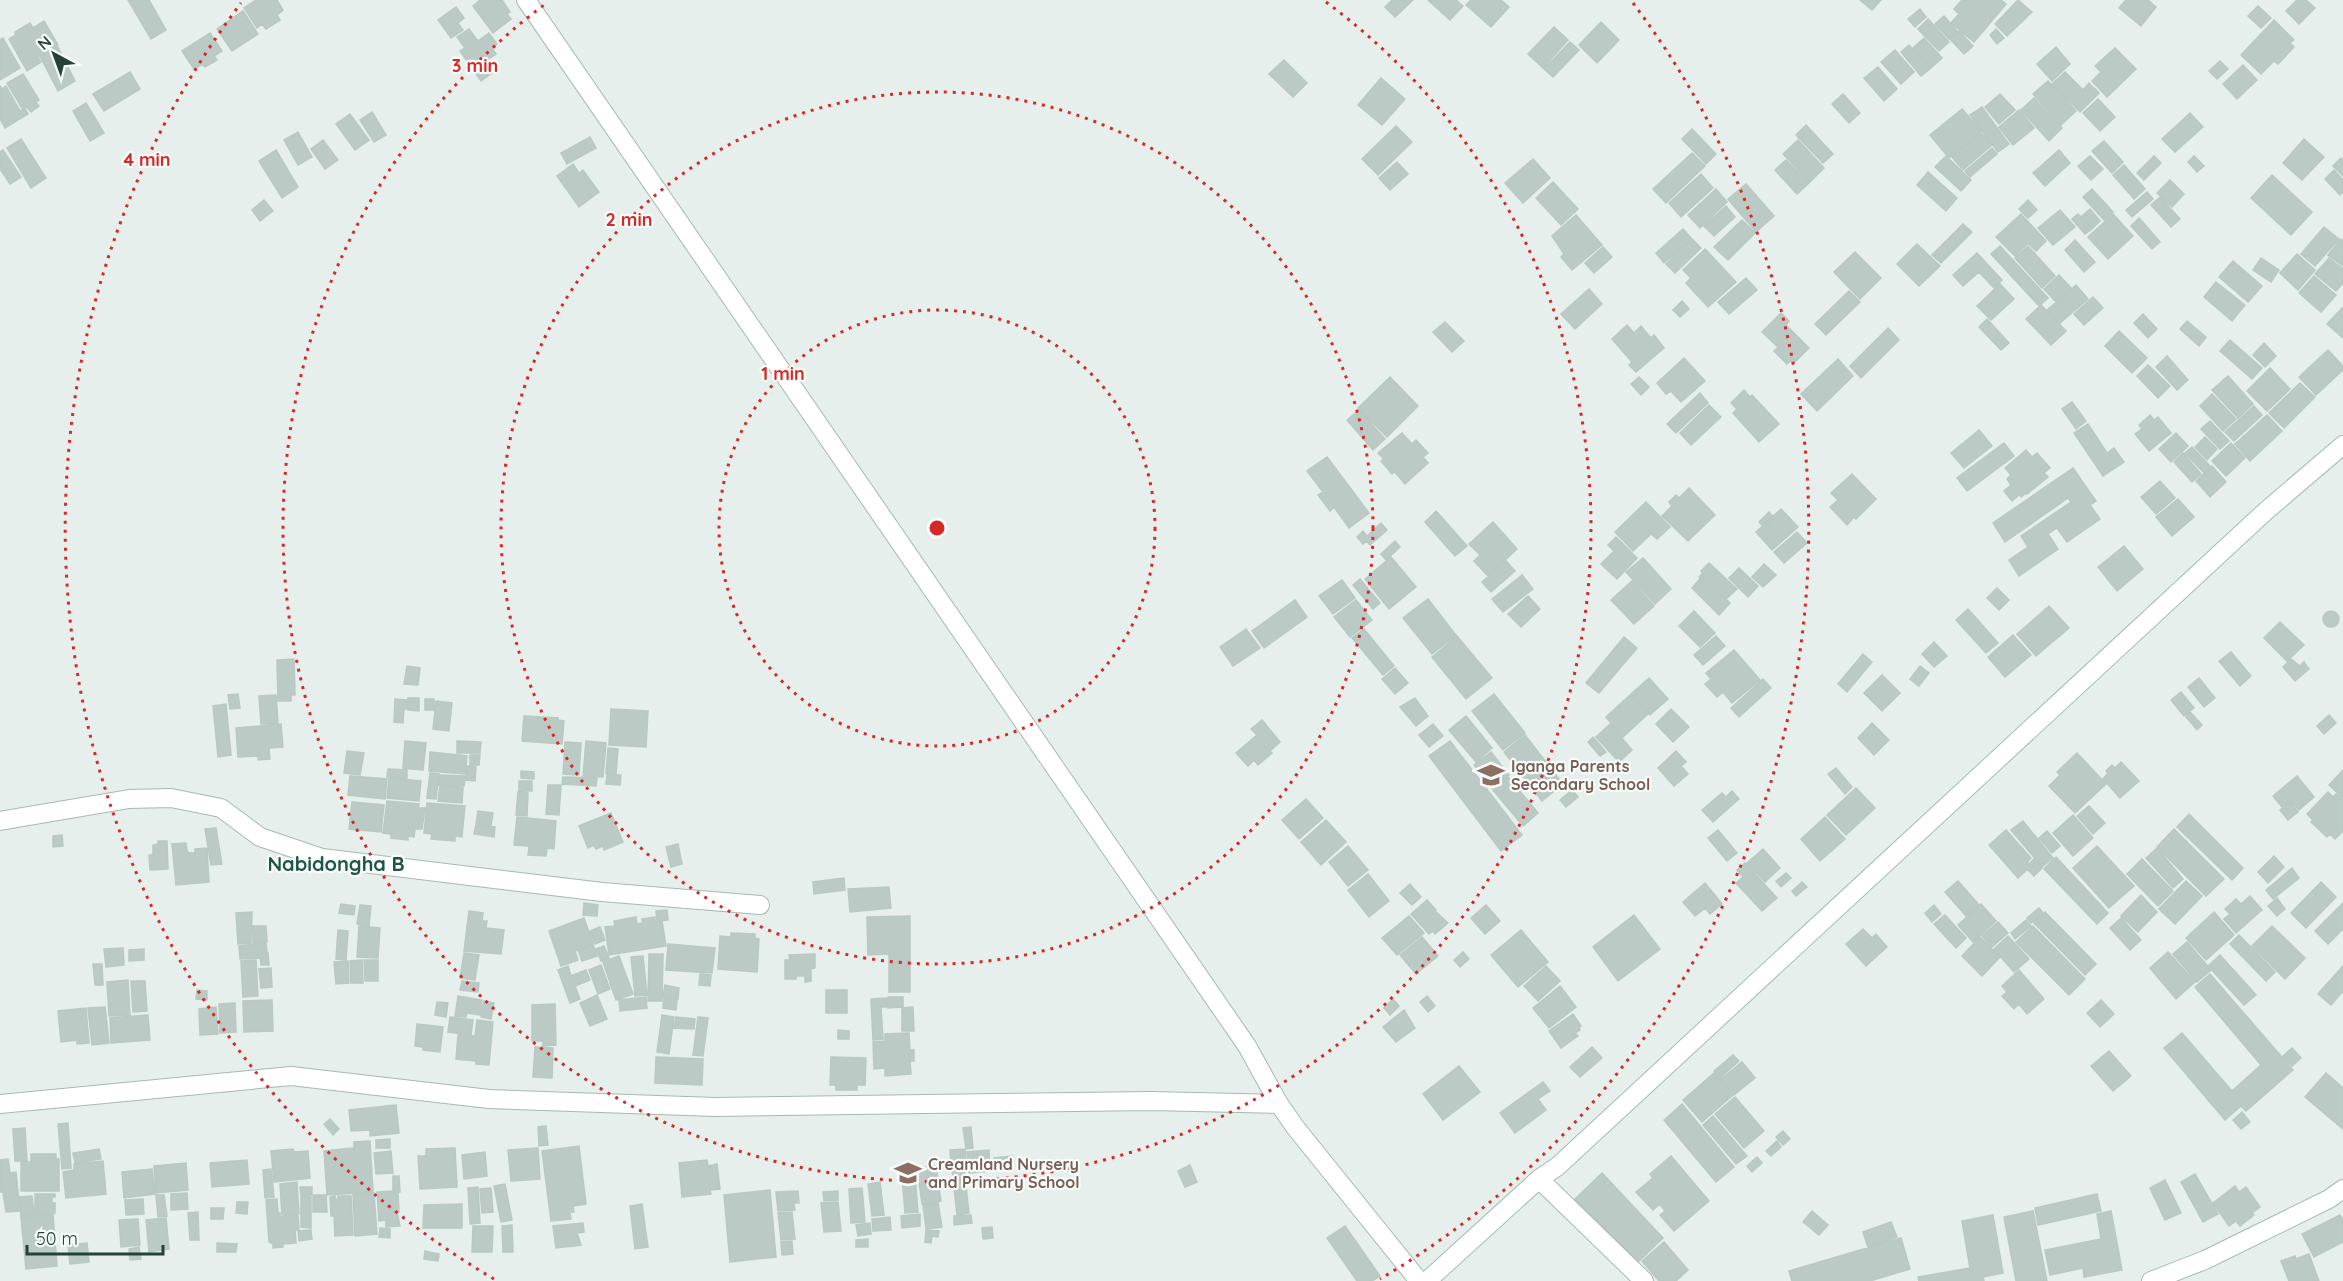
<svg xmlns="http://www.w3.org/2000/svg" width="2343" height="1281" font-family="Quicksand,sans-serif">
	<rect width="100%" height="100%" fill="#e6efeb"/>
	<path fill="#bbcac4" stroke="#b8c9c2" stroke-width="1.5" d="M128,0H149L166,30L151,39Z
		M256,0H277L283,10L277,15L280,20L266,29L262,24L257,28L244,8Z
		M480,0H502L510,12L507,14L511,19L493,33L473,6Z
		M1392,0H1413L1395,17L1385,7Z
		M1428,0H1456L1463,6L1450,20Z
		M1471,0H1501L1509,7L1491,27L1466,5Z
		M1860,0H1881L1872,10Z
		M1962,0H2001L2006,4L1974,42L1951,23L1959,14L1954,9Z
		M2018,0L2032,12L2007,36L1995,24Z
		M2126,0H2148L2156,7L2141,26L2119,8Z
		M2297,0H2306L2315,8L2299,24L2286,11Z
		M2258,6L2271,18L2261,28L2248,16Z
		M456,7L464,18L458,23L463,30L451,38L438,20Z
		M1920,9L1926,17L1915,27L1908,19Z
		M243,11L258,34L232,51L217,29Z
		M1944,16L1957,31L1949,39L1935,24Z
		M1928,19L1949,42L1939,51L1918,29Z
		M2274,20L2294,40L2290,43L2294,47L2278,64L2274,61L2261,74L2241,55Z
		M44,21L58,45L38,57L41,62L27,71L9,39L16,35L15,32L30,23L33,28Z
		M1601,22L1619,40L1597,63L1579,45Z
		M1554,27L1568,40L1543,68L1528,54Z
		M469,29L478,41L489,33L497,44L492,48L496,54L484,62L492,73L481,81L460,51L465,48L457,37Z
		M1996,29L2004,38L1997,44L1990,35Z
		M1959,31L1973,46L1964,54L1950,39Z
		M210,33L222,51L214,56L217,60L205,67L203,64L194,69L182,51Z
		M3,38L20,68L0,80V40Z
		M1924,38L1942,58L1931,68L1913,48Z
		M1570,42L1579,50L1553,77L1544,69Z
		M1909,45L1930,69L1921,76L1901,52Z
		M58,47L75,81L58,91L40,56Z
		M2056,47L2070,64L2052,81L2037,64Z
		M2115,48L2136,69L2107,97L2092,81L2101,72L2095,66Z
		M1895,50L1914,72L1901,84L1881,62Z
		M1284,60L1307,83L1293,97L1269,74Z
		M2220,61L2228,69L2217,79L2209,71Z
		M2243,65L2257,80L2237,99L2223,84Z
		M1878,67L1897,89L1884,101L1864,78Z
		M130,72L140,89L104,111L93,94Z
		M2065,72L2083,90L2089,83L2099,93L2080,112L2052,84Z
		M23,74L39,100L36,102L39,106L31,112L27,107L23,110L7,83Z
		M1381,78L1405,99L1382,125L1358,105Z
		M2048,81L2076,111L2061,125L2033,94Z
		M0,86L2,89L6,86L20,111L25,108L28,114L5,128L0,119Z
		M1843,94L1860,113L1849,123L1832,104Z
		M2000,94L2015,110L1999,124L1985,107Z
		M2034,98L2062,128L2049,141L2021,110Z
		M2098,99L2115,117L2100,131L2083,113Z
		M86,103L104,133L90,141L73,111Z
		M1982,107L2009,144L1998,152L1970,115Z
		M1962,109L1981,131L1949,158L1930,135Z
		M2019,110L2034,128L2013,145L1999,127Z
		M372,112L386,135L374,142L360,120Z
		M2190,113L2203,127L2175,152L2162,139Z
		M350,114L369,140L355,150L336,124Z
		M1806,125L1833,154L1823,163L1796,135Z
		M1396,126L1412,142L1378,175L1362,159Z
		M1692,129L1716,154L1706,164L1682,139Z
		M298,132L312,157L298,165L284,140Z
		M1981,133L1992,145L1963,170L1952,157Z
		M590,137L596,148L567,164L561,153Z
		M21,139L46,178L31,188L7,148Z
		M2304,139L2324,157L2302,180L2283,163Z
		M323,140L338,160L325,169L311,149Z
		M1798,140L1824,168L1810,182L1783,154Z
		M2104,141L2123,162L2112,173L2092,151Z
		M1992,148L1997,154L1970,177L1965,171Z
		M3,150L21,177L10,184L0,169V152Z
		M276,150L298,187L282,198L259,161Z
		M2059,150L2070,163L2045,186L2033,173Z
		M1692,153L1705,166L1666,203L1653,189Z
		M1946,156L1971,180L1961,191L1935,167Z
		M2090,156L2103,169L2091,180L2078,166Z
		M2154,156L2161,163L2144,180L2137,173Z
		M2194,156L2204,166L2197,172L2188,162Z
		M2341,158L2343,160V176L2333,166Z
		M1533,159L1550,178L1523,203L1505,183Z
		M1786,160L1809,183L1797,194L1775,170Z
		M1397,162L1408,174L1390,190L1379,178Z
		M573,164L579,173L583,170L599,192L579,207L557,176Z
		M2124,165L2145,189L2134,199L2113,175Z
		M2334,170L2343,180V192L2340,195L2325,179Z
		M1928,172L1957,198L1946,211L1917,185Z
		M1701,174L1713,188L1681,217L1669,203Z
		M2272,175L2312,212L2291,235L2251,198Z
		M2170,180L2184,194L2172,207L2157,193Z
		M1553,182L1578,209L1561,225L1536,198Z
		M1746,184L1774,216L1756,232L1728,199Z
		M1716,189L1727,202L1700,228L1688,215Z
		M2092,189L2113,212L2104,220L2083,197Z
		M2147,192L2153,199L2132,217L2126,210Z
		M2160,197L2180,219L2171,227L2151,205Z
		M264,200L273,211L260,221L252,210Z
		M2028,200L2037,210L2028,218L2019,209Z
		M1726,206L1735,217L1714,236L1704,226Z
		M2090,209L2100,221L2093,228L2082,216Z
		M2060,210L2075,227L2053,245L2038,228Z
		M2021,214L2046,241L2036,251L2028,243L2015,256L1996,237Z
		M2078,214L2092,229L2085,234L2072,219Z
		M2113,214L2133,236L2108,259L2088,237Z
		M1576,215L1602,245L1572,270L1561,257L1564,254L1552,236Z
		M2139,218L2160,242L2152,249L2131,226Z
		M1742,220L1755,233L1728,260L1714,247Z
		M1963,224L1972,232L1941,263L1932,255Z
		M2324,227L2339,239L2315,266L2301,254Z
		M1683,229L1692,239L1664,263L1656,253Z
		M1692,239L1701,248L1675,273L1666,264Z
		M2341,239L2343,241V266L2328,255Z
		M2075,240L2095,262L2084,272L2065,250Z
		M1917,244L1940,266L1919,286L1897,264Z
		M2000,246L2048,298L2039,306L1991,254Z
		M2028,246L2055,276L2042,288L2015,258Z
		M1603,247L1612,257L1594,273L1585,263Z
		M1705,249L1736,282L1708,307L1686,283L1691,278L1683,270Z
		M1855,252L1881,278L1860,299L1834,272Z
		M1977,253L2002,280L1994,288L1979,272L1963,286L1953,275Z
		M2297,254L2315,270L2298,290L2280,273Z
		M2261,258L2279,270L2271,282L2253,270Z
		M2329,258L2343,269V283L2336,291L2315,274Z
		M2233,261L2262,286L2248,302L2219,277Z
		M2059,275L2071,288L2056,302L2044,289Z
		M2314,276L2336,295L2321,312L2299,293Z
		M1746,278L1757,290L1729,314L1718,302Z
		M2216,282L2245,305L2232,321L2204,297Z
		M2000,284L2014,299L1991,320L1977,306Z
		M2076,285L2088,299L2059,324L2047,310Z
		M1589,289L1602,304L1575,329L1561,314Z
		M1849,291L1860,302L1826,335L1815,324Z
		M2093,297L2103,308L2084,325L2074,314Z
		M1682,301L1689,309L1680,317L1673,310Z
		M2041,305L2066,331L2051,345L2026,319Z
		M2343,307V338L2327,324Z
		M1781,313L1789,321L1786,325L1809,348L1794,363L1791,360L1787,364L1774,351L1778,347L1762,332Z
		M2143,314L2157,329L2148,338L2134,323Z
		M1987,319L2009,343L2001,350L1979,327Z
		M2187,321L2206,337L2199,346L2180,329Z
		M1445,322L1464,341L1452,352L1433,332Z
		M1627,325L1634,333L1641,326L1651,338L1654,335L1664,348L1636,372L1629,365L1632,362L1612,339Z
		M1888,328L1899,340L1861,378L1850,366Z
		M2119,331L2147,358L2132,373L2105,346Z
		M2230,340L2262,368L2252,379L2220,351Z
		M2264,343L2276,356L2265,367L2253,355Z
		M2328,350L2343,366V370L2316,395L2299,377Z
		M2167,356L2188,380L2177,390L2156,367Z
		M1684,358L1705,381L1681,402L1671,391L1666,394L1657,383Z
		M1838,359L1853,376L1817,411L1801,394Z
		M2148,365L2170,386L2158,398L2137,376Z
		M2270,368L2290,389L2267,411L2247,391Z
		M2228,376L2253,404L2238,418L2212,390Z
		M1390,377L1418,406L1387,437L1358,408Z
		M1639,377L1649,387L1641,395L1631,384Z
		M2300,383L2315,397L2284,428L2269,413Z
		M1744,390L1750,397L1752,395L1779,424L1759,442L1733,413L1737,409L1731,403Z
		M1700,393L1708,403L1676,433L1667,424Z
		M2212,394L2236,419L2223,431L2200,406Z
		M2072,402L2086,421L2076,429L2062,409Z
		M1709,405L1721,417L1691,445L1680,433Z
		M2254,406L2262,415L2234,441L2225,432Z
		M1359,410L1385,439L1373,450L1347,420Z
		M2150,415L2154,420L2158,417L2171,433L2149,451L2135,434L2142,429L2139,425Z
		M2267,415L2282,431L2250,461L2235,444Z
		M2210,421L2229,441L2220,449L2201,429Z
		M2088,424L2107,453L2114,448L2124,462L2103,476L2074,433Z
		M1979,430L1992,446L1964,468L1951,453Z
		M1402,433L1412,444L1416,440L1428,453L1423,457L1428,463L1405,484L1395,472L1392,474L1381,461L1384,459L1378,453Z
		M2176,433L2188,446L2171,462L2159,449Z
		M2205,437L2217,449L2207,460L2195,447Z
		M2004,443L2014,456L1967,491L1957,478Z
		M2231,443L2245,458L2226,476L2212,461Z
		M2192,447L2210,466L2204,473L2185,453Z
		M2026,450L2032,457L2037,453L2050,468L2044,473L2048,477L2027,494L2026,493L2021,497L2020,494L2012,501L2004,491L2011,485L2007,479L2011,475L2005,468Z
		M2183,453L2201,474L2192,482L2174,462Z
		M1327,457L1369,513L1349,528L1334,507L1330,511L1318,495L1323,492L1307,471Z
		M2212,466L2226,482L2210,497L2196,481Z
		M2073,468L2096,501L2090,505L2100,519L2067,542L2057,528L2048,534L2058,549L2019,576L2009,560L2028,547L2021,536L2071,502L2068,498L2005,542L1993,523Z
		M1852,474L1876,499L1856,519L1854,517L1847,525L1830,507L1838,500L1831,493Z
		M2160,481L2175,498L2156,514L2141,497Z
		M1689,488L1715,515L1688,541L1662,516L1672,506L1669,502L1676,495L1679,498Z
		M2178,499L2194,517L2172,536L2156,517Z
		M1646,502L1670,527L1657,539L1651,534L1633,551L1615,532Z
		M1781,509L1798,527L1772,550L1756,532Z
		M1436,511L1467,546L1455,556L1425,522Z
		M1769,512L1774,518L1764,527L1759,522Z
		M1493,522L1517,549L1488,576L1474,561L1480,555L1469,544Z
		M1381,523L1387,530L1370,545L1367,541L1363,544L1357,537L1363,531L1367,536Z
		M1797,532L1807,543L1784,563L1774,552Z
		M1616,537L1637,558L1617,579L1601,564L1614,551L1608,545Z
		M1395,541L1400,547L1386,560L1381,554Z
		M2124,546L2143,569L2117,591L2098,567Z
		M1391,557L1416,587L1389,609L1365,579Z
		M1643,558L1671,589L1655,604L1626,572Z
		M1506,561L1515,571L1491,592L1482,582Z
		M1709,563L1737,589L1726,599L1730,603L1719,615L1692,588L1700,579L1699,577L1703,573L1701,571Z
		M1764,564L1776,575L1763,587L1752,577Z
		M1739,568L1758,586L1748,597L1729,578Z
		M1522,575L1533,589L1503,612L1492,599Z
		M1360,579L1380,603L1373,609L1353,585Z
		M1342,580L1355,598L1333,614L1319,596Z
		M1632,581L1654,606L1634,624L1611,600Z
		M1997,588L2009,600L1999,610L1987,598Z
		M1528,596L1540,609L1521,627L1508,614Z
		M1428,599L1456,635L1432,654L1403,618Z
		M1295,600L1307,617L1264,648L1252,631Z
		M1356,600L1372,620L1350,637L1334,617Z
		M2049,606L2069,628L2036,656L2017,634Z
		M1968,609L1998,643L1986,653L1956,620Z
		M2323 619a8 8 0 1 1 16 0a8 8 0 1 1-16 0Z
		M1694,611L1715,633L1700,647L1679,626Z
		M2280,622L2304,645L2287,661L2264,638Z
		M1246,629L1260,648L1233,666L1220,647Z
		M1364,629L1394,666L1383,675L1352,638Z
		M2013,635L2031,655L2005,677L1988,657Z
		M1457,636L1492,678L1466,699L1432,657Z
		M1716,636L1725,646L1703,665L1694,655Z
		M1624,637L1637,648L1599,693L1586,683Z
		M1934,642L1947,656L1934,667L1922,654Z
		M1734,650L1760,680L1732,703L1723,692L1717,697L1705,684L1711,679L1706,673Z
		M2231,652L2251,676L2240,686L2219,661Z
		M1863,654L1872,662L1847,692L1838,684Z
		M294,659L295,695H291V701H278L277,660Z
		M2291,659L2300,666L2304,662L2309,669L2295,681L2283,667Z
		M407,666L420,668L418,685L404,684Z
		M1920,666L1929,673L1919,686L1910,679Z
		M1395,668L1408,683L1395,694L1382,679Z
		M1882,675L1900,693L1882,711L1864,693Z
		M1649,678L1668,699L1650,715L1631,694Z
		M2199,678L2215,698L2204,707L2188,687Z
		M1763,679L1771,688L1739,717L1731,708Z
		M2181,692L2194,708L2184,716L2171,700Z
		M238,694L240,708L230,709L228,695Z
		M1494,694L1525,733L1503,750L1472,711Z
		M276,695L278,723L261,724L259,696Z
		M1630,695L1648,714L1623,737L1606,717Z
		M408,698H419V711L408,710Z
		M1415,698L1428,716L1416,726L1400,707Z
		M395,699L407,700V709H404L403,723L394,722Z
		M425,699H434V710H425Z
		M436,701L452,703L449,731L433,729Z
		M226,704L231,755L218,757L213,706Z
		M611,709L648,711L646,747L609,745Z
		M1671,709L1689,727L1673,742L1656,724Z
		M2190,712L2202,725L2197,730L2186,717Z
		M2329,715L2336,723L2324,734L2317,726Z
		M524,716L558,718V720L564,721L562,744L522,741Z
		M1466,716L1492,748L1476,762L1449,730Z
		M1262,720L1280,742L1270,751L1272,753L1258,765L1254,760L1248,766L1236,753L1257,735L1251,729Z
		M1872,723L1889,740L1874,755L1858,738Z
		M281,724L283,747L269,748L270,759L258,760V756L238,757L236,728Z
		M1433,724L1443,736L1429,747L1419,735Z
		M1610,724L1632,750L1619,762L1596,737Z
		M1525,735L1563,784L1542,801L1504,752Z
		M1593,737L1606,752L1600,756L1588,742Z
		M405,741L426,743L423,770L403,768Z
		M457,741L481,742L480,753H457Z
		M586,741L606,743L603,777L583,776Z
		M1450,741L1522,835L1501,851L1429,756Z
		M565,742L581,743L579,775L563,774Z
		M608,748L618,749L616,775L606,774Z
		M347,751L364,753L360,775L344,773Z
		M1676,751L1686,762L1681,766L1688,774L1674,786L1658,768Z
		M430,752L467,756L465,774L429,771Z
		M1491,752L1509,775L1492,788L1474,765Z
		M2077,753L2106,784L2075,813L2049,786L2060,775L2057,772Z
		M470,755H480L479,765H470Z
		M2121,762L2139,781L2120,798L2103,779L2108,773L2106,771L2112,765L2115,768Z
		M467,766L476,767L475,781L466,780Z
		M1836,768L1852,787L1845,794L1828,774Z
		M388,769L407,770V778L387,777Z
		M2343,770V798L2329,785Z
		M521,771L534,772V779L521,778Z
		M430,773L439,774L436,799L427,798Z
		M440,775L465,776L464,786L439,785Z
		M607,775H621L620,785L606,784Z
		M350,776L387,779L385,799L348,795Z
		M2297,776L2314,797L2299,810L2290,800L2282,807L2273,796Z
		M563,777L597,778L596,786L562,784Z
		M1508,777L1538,813L1523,826L1493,790Z
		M389,778L421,781L419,801L387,798Z
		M519,781H532V791H519Z
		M548,785H561L559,815L546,814Z
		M440,786L463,788L462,803L438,801Z
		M1856,788L1875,808L1846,835L1827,815Z
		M1572,790L1578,797L1566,807L1560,800Z
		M1732,791L1739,799L1713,822L1702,810L1722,793L1726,797Z
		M518,792L528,793L527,816L516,815Z
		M2328,792L2333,797L2336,794L2343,800V831L2335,839L2330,834L2327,837L2311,822L2313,820L2307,814Z
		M1306,799L1323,818L1299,839L1282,820Z
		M387,801L419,804L418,808H425L422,829H415L414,837L408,836V840L391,838V834L383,833Z
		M352,802L384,805L381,832L349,829Z
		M2290,802L2298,812L2288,820L2280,810Z
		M427,803L465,806L462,837L455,836V841L431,839L432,834L424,833Z
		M2089,806L2105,823L2093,834L2077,816Z
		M478,811L493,813L491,825L476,824Z
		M611,813L623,842L604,850L603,846L596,849L594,845L588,848L579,826Z
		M2189,814L2243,868L2232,880L2177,827Z
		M2073,815L2093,838L2073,856L2053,833Z
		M517,817L556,821L554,849L547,848L546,856L528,855L529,846L514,845Z
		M1825,817L1845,839L1820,861L1801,839Z
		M1326,820L1346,842L1321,865L1301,842Z
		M2023,821L2053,858L2042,867L2011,830Z
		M476,825L495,827L494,837L474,834Z
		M216,828L222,864L211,865L205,829Z
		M2174,829L2224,879L2206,896L2157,847Z
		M1718,830L1737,853L1727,861L1708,838Z
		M2006,830L2031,858L2027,862L2031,866L2018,878L1989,845Z
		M2047,831L2060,846L2052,853L2039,838Z
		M62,835L63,846L53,847V836Z
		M158,841H167L168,869L150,870L149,855H153V845L158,844Z
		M186,843L187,851L189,853H195V849L207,848L209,882L176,885L172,844Z
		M678,844L682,864L671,867L666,847Z
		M1348,846L1368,870L1348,886L1329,862Z
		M2097,846L2134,886L2109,908L2073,868Z
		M2157,848L2183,879L2173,888L2146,858Z
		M1763,849L1780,868L1765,882L1747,863Z
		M2274,856L2284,867L2268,883L2258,872Z
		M2056,857L2108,913L2097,924L2044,869Z
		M2034,859L2042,868L2034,876L2028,870L2033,866L2030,863Z
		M2142,859L2173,891L2158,906L2127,874Z
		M1745,863L1777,898L1762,911L1736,883L1743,877L1737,870Z
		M2292,868L2299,878L2273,899L2266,890Z
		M1786,873L1791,878L1781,887L1776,881Z
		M1368,874L1389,901L1369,917L1348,890Z
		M844,878L845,890L814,894L813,882Z
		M1958,881L1979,905L1966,916L1945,892Z
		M2186,881L2202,896L2175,924L2159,909Z
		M1802,882L1807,887L1796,896L1792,891Z
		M2321,882L2336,897L2306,928L2291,913Z
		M1705,883L1722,904L1710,914L1705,908L1695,916L1683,902Z
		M1410,884L1421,897L1412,905L1400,893Z
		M889,887L891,908L850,912L848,889Z
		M2141,895L2157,912L2138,932L2121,916Z
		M2250,896L2262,910L2236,933L2224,919L2230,914L2225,909L2236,899L2241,904Z
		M2277,898L2285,909L2277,916L2268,906Z
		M1427,900L1436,910L1435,911L1448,923L1435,934L1433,931L1429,934L1411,914Z
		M584,903L598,905L597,916L583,915Z
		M2343,903V929L2328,944L2315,931Z
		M341,904L355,906L354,915L339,913Z
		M1981,904L1996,921L1973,942L1958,925Z
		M360,905L371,906L369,926L357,924Z
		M1486,905L1500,921L1485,934L1471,918Z
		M1934,905L1941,914L1932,922L1925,913Z
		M2039,908L2043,913L2031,923L2027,918Z
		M667,910L668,920L657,921L656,911Z
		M469,911L483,913L482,921H487L486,928L504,930L501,954L464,951Z
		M252,912L251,943L238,944L236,913Z
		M2045,912L2096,964L2085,975L2034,923Z
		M2214,912L2234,935L2206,960L2186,938Z
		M1634,915L1660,949L1618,981L1593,947Z
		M1945,915L1966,938L1956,948L1934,924Z
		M910,916V992H889V954L868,955L867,917Z
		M1409,916L1424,933L1397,955L1382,938Z
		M636,917L637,924L643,923L642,919L655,917V922L662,921L666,946L609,955L605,927L615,926L614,921Z
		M584,918L593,944L575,951L578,960L561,966L549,931Z
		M2121,918L2141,940L2130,950L2110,928Z
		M2026,920L2031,926L2015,939L2011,933Z
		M1998,922L2008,933L1992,947L1982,936Z
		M253,926H266L267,942L253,943Z
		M359,926L380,928L378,958L357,957Z
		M2033,926L2085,979L2069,995L2016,942Z
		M2272,926L2305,958L2285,979L2252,946Z
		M600,927L605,940L595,944L590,931Z
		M1863,929L1872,938L1876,934L1887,947L1866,966L1846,944Z
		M338,930L348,931L346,960L336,959Z
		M1521,930L1548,962L1518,987L1491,955Z
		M731,933L755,934V938L759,939L757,972L718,969L720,936L731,937Z
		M2239,935L2275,972L2266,981L2230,944Z
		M2008,936L2029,959L2014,972L1994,949Z
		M1422,937L1438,956L1416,974L1400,955Z
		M1980,937L2000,957L1982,976L1962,956Z
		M2187,942L2211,970L2197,982L2173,954Z
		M266,943L267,952L258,953L259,958L240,959L239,946Z
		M668,944L715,948L712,973L666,970Z
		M593,945L597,956L582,961L578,950Z
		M604,946L609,958L601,961L596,949Z
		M123,948L124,965L106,967L104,949Z
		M144,949V960L129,961V950Z
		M1463,952L1469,959L1460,967L1454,960Z
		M2168,952L2195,982L2176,999L2150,968Z
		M268,953L269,965H261L260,954Z
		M464,953L479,955L475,980L460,978Z
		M649,954H663L662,1001H648Z
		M815,954V968L811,969V981L805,982V976H796V979H785V960H790L789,955Z
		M2220,955L2256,995L2244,1005L2208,966Z
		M619,956L633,994L616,1000L603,962Z
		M643,956L647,995L635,996L631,957Z
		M256,960L258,996L243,997L241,961Z
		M362,960L363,983H351L350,961Z
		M364,960H378V981H365Z
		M348,961L349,983L336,984L334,962Z
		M93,964H102L103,985H95Z
		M601,965L610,989L598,994L589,970Z
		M568,966L571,976L586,970L590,980L575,986L580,999L570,1003L558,970Z
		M1546,966L1560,981L1538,1001L1524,986Z
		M2343,966V991L2331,1005L2318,994Z
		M271,968L272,987L261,988L259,969Z
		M2019,970L2044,999L2027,1014L2019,1004L2014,1009L2002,996L2007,992L2002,986Z
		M700,974L711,975L710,986L699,985Z
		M2210,974L2293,1070L2246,1111L2241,1106L2225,1120L2164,1048L2182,1033L2232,1091L2261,1065L2195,987Z
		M128,980L130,1015L109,1016L107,982Z
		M131,981H145L147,1011L133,1012Z
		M462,981L479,983L478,992L460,990Z
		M665,985L679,988L678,999L663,997Z
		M1560,986L1576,1007L1549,1028L1533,1008Z
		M197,990L207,991V1000L196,999Z
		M826,990H847V1013H826Z
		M597,995L607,1019L590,1026L580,1003Z
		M458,996L482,1000L480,1015L467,1013L466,1017L455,1016Z
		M1427,996L1435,1006L1428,1012L1420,1002Z
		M646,997L647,1008L620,1011L619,1000Z
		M888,997H903V1007L888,1008Z
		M664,998L677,1000L676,1010L663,1008Z
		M887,998V1007H881L883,1039L873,1040L871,999Z
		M1393,999L1399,1006L1390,1015L1384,1008Z
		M272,1000L273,1031L244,1032L243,1001Z
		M2101,1000L2114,1014L2100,1027L2087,1013Z
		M484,1001L494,1003L491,1019L481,1017Z
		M437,1002L448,1003L446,1017L435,1015Z
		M235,1003L236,1032L220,1033L219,1004Z
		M555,1004L556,1045L543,1046V1041H532V1005Z
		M105,1007L109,1043L92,1045L88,1008Z
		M216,1007L218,1034L200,1035L199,1009Z
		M913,1007L914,1031H902V1008Z
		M86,1008L89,1043L77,1044V1040L61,1042L58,1011Z
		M1404,1010L1415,1028L1396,1042L1383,1027Z
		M1573,1014L1581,1026L1579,1028L1580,1030L1575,1033L1578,1036L1561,1048L1549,1031Z
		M148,1015L150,1040L111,1043L110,1018Z
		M662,1015L674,1017L669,1054L657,1052Z
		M450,1017L473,1020L471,1035L448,1032Z
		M676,1017L695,1019L694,1029L674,1028Z
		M698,1017L708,1018L703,1056L693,1055Z
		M477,1020L493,1022L489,1065L476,1064V1061L456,1059L458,1035L475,1036Z
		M417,1024L443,1027L440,1052L423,1050V1047L415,1046Z
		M838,1030L849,1031V1039H838Z
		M909,1033L910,1050H914V1061H910L911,1074L885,1076V1068L874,1069L873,1042L885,1041V1034Z
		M535,1047L553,1048L552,1078L533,1077Z
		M1592,1047L1602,1058L1580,1077L1570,1067Z
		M2292,1048L2301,1058L2292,1066L2283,1056Z
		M2109,1051L2131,1076L2113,1091L2091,1066Z
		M1733,1055L1739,1061L1720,1078L1714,1071Z
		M656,1057L703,1059L702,1085L655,1083Z
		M831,1057L866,1058L865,1085H857V1090H836V1085H830Z
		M1742,1062L1755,1078L1734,1095L1721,1079Z
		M1459,1066L1480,1092L1443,1120L1423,1094Z
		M1714,1073L1733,1095L1702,1122L1683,1100Z
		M2326,1073L2343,1088V1129L2305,1097Z
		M1543,1082L1550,1091L1538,1099L1546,1110L1515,1133L1500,1113Z
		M1735,1097L1764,1131L1744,1148L1715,1114Z
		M1682,1104L1734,1167L1716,1182L1664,1120Z
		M396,1105L399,1133L370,1136V1130L351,1131L349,1110Z
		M2242,1112L2250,1122L2241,1129L2233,1120Z
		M1713,1116L1747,1156L1736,1164L1703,1125Z
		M330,1119L339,1129L333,1135L324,1124Z
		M68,1123L71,1168L62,1169L58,1124Z
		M546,1126L548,1145L539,1146L538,1127Z
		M971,1127L973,1148L966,1149L963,1128Z
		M25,1128L27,1161H15L13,1129Z
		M1783,1131L1790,1139L1783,1145L1776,1137Z
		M390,1139V1148H376V1140Z
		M370,1141L373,1192L327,1195L324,1151L354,1148V1142Z
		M1777,1141L1781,1147L1771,1156L1766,1151Z
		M579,1146L586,1204L573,1206L574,1212H570L571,1219L551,1221L542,1151Z
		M455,1148L457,1187L420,1189L418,1156H426V1149Z
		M538,1148L540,1179L511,1181L508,1150Z
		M99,1149L101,1159L75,1163L73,1153Z
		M293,1149L294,1152L308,1151L310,1178L274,1182L271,1151Z
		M965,1149L966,1166L951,1167L950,1150Z
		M989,1150L990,1171L969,1173L967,1152Z
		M391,1151L393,1173L376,1174L374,1153Z
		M485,1152L487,1176L464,1179L462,1155Z
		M31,1154H56V1159H59V1191H21V1162H31Z
		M1012,1156L1013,1168L995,1170L994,1158Z
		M1671,1156L1709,1201L1674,1231L1660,1215L1665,1211L1660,1204L1653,1210L1636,1192L1653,1178L1650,1174Z
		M1757,1157L1762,1163L1752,1172L1747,1166Z
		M8,1159L10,1173L16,1172L20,1211L6,1212L3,1192H0V1160Z
		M247,1160L249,1184L212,1187L210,1163Z
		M707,1160L708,1166L717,1164L720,1189L710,1190L711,1194L682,1197L679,1163Z
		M103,1161L106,1194L66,1198L63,1172L74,1170V1164Z
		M186,1163L188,1190L156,1193L154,1166Z
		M1190,1165L1197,1182L1185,1187L1178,1171Z
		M936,1166L941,1201L922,1204L917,1168Z
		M964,1168L969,1213L957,1215L952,1169Z
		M152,1169L155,1194L124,1198L122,1172Z
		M271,1169L274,1197L265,1198L263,1170Z
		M1602,1173L1663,1238L1636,1264L1575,1199Z
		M2195,1174L2218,1214L2203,1222L2181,1182Z
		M393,1176H399L400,1192L393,1193Z
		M915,1176L918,1212L905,1213L902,1177Z
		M2165,1180L2181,1213L2165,1220L2150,1188Z
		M297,1182L299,1214L282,1215L280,1184Z
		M880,1182L884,1215L872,1216L868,1184Z
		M505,1184L512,1220L501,1222L494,1186Z
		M2235,1186L2239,1192L2246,1187L2260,1207L2252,1213L2254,1215L2240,1226L2236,1221L2229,1226L2213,1203Z
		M300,1187H312V1194L301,1195Z
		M478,1187L480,1223L470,1224L468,1188Z
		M491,1188L493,1212L482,1213L480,1189Z
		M862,1188L865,1222L851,1223L849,1189Z
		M770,1190L776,1257L730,1262L724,1195Z
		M392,1191V1194L398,1193L399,1212H397L400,1226L386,1227V1220L379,1221L377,1192Z
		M798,1191L799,1203H794L795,1210L778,1211L776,1192Z
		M838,1191V1200L824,1201L823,1192Z
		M187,1193L188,1209L171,1210V1194Z
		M374,1193L377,1234L355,1236L353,1195Z
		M35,1194H55V1197H52V1203H55V1213L35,1214Z
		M2097,1194L2101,1211L2038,1225L2035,1208Z
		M156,1195H164L167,1216L158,1217Z
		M313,1195H326L327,1212H313Z
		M32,1196L34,1215L21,1216L19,1197Z
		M301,1196H311V1228L301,1227Z
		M335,1196V1199H338V1196H351L353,1235L335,1236L334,1216H331L330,1197Z
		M143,1199L144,1214L126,1215L125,1200Z
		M277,1199L278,1213H280V1217L298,1215L299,1230H295L296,1243L283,1244V1247L273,1248V1244L269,1242L266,1200Z
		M237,1202H248L247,1214L236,1213Z
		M838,1202L841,1231L824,1232L821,1203Z
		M938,1203L942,1227L926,1229L923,1205Z
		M462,1204V1228H423L424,1205Z
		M642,1204L648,1247L635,1249L630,1206Z
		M211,1208H224L223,1219H211Z
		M1812,1211L1828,1225L1819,1235L1803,1222Z
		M2033,1211L2047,1281H2016L2004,1217Z
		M2111,1211L2122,1270L2084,1277L2083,1268L2050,1275L2045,1250L2101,1239L2097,1214Z
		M198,1212L199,1240H190L188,1213Z
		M792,1212L795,1239L781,1240L778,1213Z
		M53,1214L57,1266L26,1269L21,1217Z
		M920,1214V1226L902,1228L901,1216Z
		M971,1215L972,1223L954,1225V1216Z
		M1993,1215L2003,1273L1983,1277L1984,1281H1919L1918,1277L1970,1268L1962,1221Z
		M2340,1215L2343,1220V1242L2314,1257L2302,1234Z
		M890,1217L891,1230L873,1231L872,1219Z
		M166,1218L169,1249L149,1252L146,1220Z
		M138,1219L140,1245L121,1247L119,1220Z
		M1891,1222L1897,1237L1868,1247L1863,1232Z
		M583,1223L584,1232L577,1233L581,1245L556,1248L553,1226Z
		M870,1223L871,1234L858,1236L856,1225Z
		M512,1225L513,1252H503L502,1226Z
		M473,1226H493L492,1252H472Z
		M1345,1226L1380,1276L1372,1281H1357L1327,1238Z
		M992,1227L993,1238L983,1239L982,1228Z
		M380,1228L390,1229V1238L379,1237Z
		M311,1230L312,1239L299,1241L298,1231Z
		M926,1230L939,1231L938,1237L932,1236L931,1243L925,1242Z
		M1901,1238L1910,1269L1870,1281H1792L1789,1271Z
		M868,1239V1247H856V1240Z
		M792,1241L793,1254L782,1255L781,1242Z
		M1664,1242L1688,1270L1676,1281H1659L1642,1261Z
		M87,1243L89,1262L70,1264L68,1245Z
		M217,1243L237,1244L236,1252H217Z
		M139,1247L141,1259L130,1260L129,1249Z
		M425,1251L439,1254L438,1261L424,1259Z
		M2309,1254L2319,1281H2289L2281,1261L2295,1256L2296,1259Z"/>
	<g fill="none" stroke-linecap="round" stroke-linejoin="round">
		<defs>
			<path id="minor" d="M526,0L1247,1046L1279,1104L1295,1127L1419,1281
				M0,821L129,799L171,798L221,808L260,837L322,858L602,892L760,905
				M0,1104L291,1076L489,1099L715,1107L1151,1101L1279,1104
				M1539,1179L1644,1281
				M2151,1281L2205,1260L2329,1199L2343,1189"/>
			<path id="secondary" d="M1427,1281L1539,1179L1558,1166L2267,510L2343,445"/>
		</defs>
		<use href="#minor" stroke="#a8b8b2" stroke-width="20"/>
		<use href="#secondary" stroke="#a4bbb3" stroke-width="20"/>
		<use href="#minor" stroke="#fff" stroke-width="18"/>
		<use href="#secondary" stroke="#fff" stroke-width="18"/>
	</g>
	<g fill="none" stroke="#d62828" stroke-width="3" stroke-dasharray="3 6">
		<circle cx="937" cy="528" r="218"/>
		<circle cx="937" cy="528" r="436"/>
		<path d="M1326 2A654 654 0 1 1 548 2"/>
		<path d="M494 1279A872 872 0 0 1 241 3M1633 3A872 872 0 0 1 1380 1279"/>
	</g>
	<defs>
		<symbol id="school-bare" viewBox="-9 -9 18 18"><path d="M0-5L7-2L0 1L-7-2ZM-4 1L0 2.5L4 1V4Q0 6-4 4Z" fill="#8d6e63" stroke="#f7fbf9" stroke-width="2.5" paint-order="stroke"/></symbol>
	</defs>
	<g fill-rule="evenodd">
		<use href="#school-bare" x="1472" y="756" width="38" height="38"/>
		<use href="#school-bare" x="889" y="1154" width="38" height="38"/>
	</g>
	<g text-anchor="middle" stroke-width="4.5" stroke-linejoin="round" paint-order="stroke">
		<g font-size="16" font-weight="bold" fill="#785e54" stroke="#f7fbf9" text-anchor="start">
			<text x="1511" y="772">Iganga Parents<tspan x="1511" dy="18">Secondary School</tspan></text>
			<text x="928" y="1170">Creamland Nursery<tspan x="928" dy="18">and Primary School</tspan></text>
		</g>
		<g font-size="20" font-weight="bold" fill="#1f5548" stroke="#f7fbf9">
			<text x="336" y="871">Nabidongha B</text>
		</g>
	</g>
	<circle cx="937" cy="528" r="9" fill="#d62828" stroke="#f7fbf9" stroke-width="3"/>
	<g font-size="18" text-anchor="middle" font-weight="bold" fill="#d62828" stroke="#f7fbf9" stroke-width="4.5" stroke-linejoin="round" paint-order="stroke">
		<text x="475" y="72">3 min</text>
		<text x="147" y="166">4 min</text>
		<text x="629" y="226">2 min</text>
		<text x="783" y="380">1 min</text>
	</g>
	<g transform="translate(54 54) rotate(319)" stroke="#f7fbf9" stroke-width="4.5" paint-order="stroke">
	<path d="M0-4.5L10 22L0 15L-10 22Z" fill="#24423a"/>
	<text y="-9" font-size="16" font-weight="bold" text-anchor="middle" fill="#24423a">N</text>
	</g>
	<path d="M27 1245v9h136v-9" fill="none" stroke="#24423a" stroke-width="3"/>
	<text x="36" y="1245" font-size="18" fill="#24423a" stroke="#f7fbf9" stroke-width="4.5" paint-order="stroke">50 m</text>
</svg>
